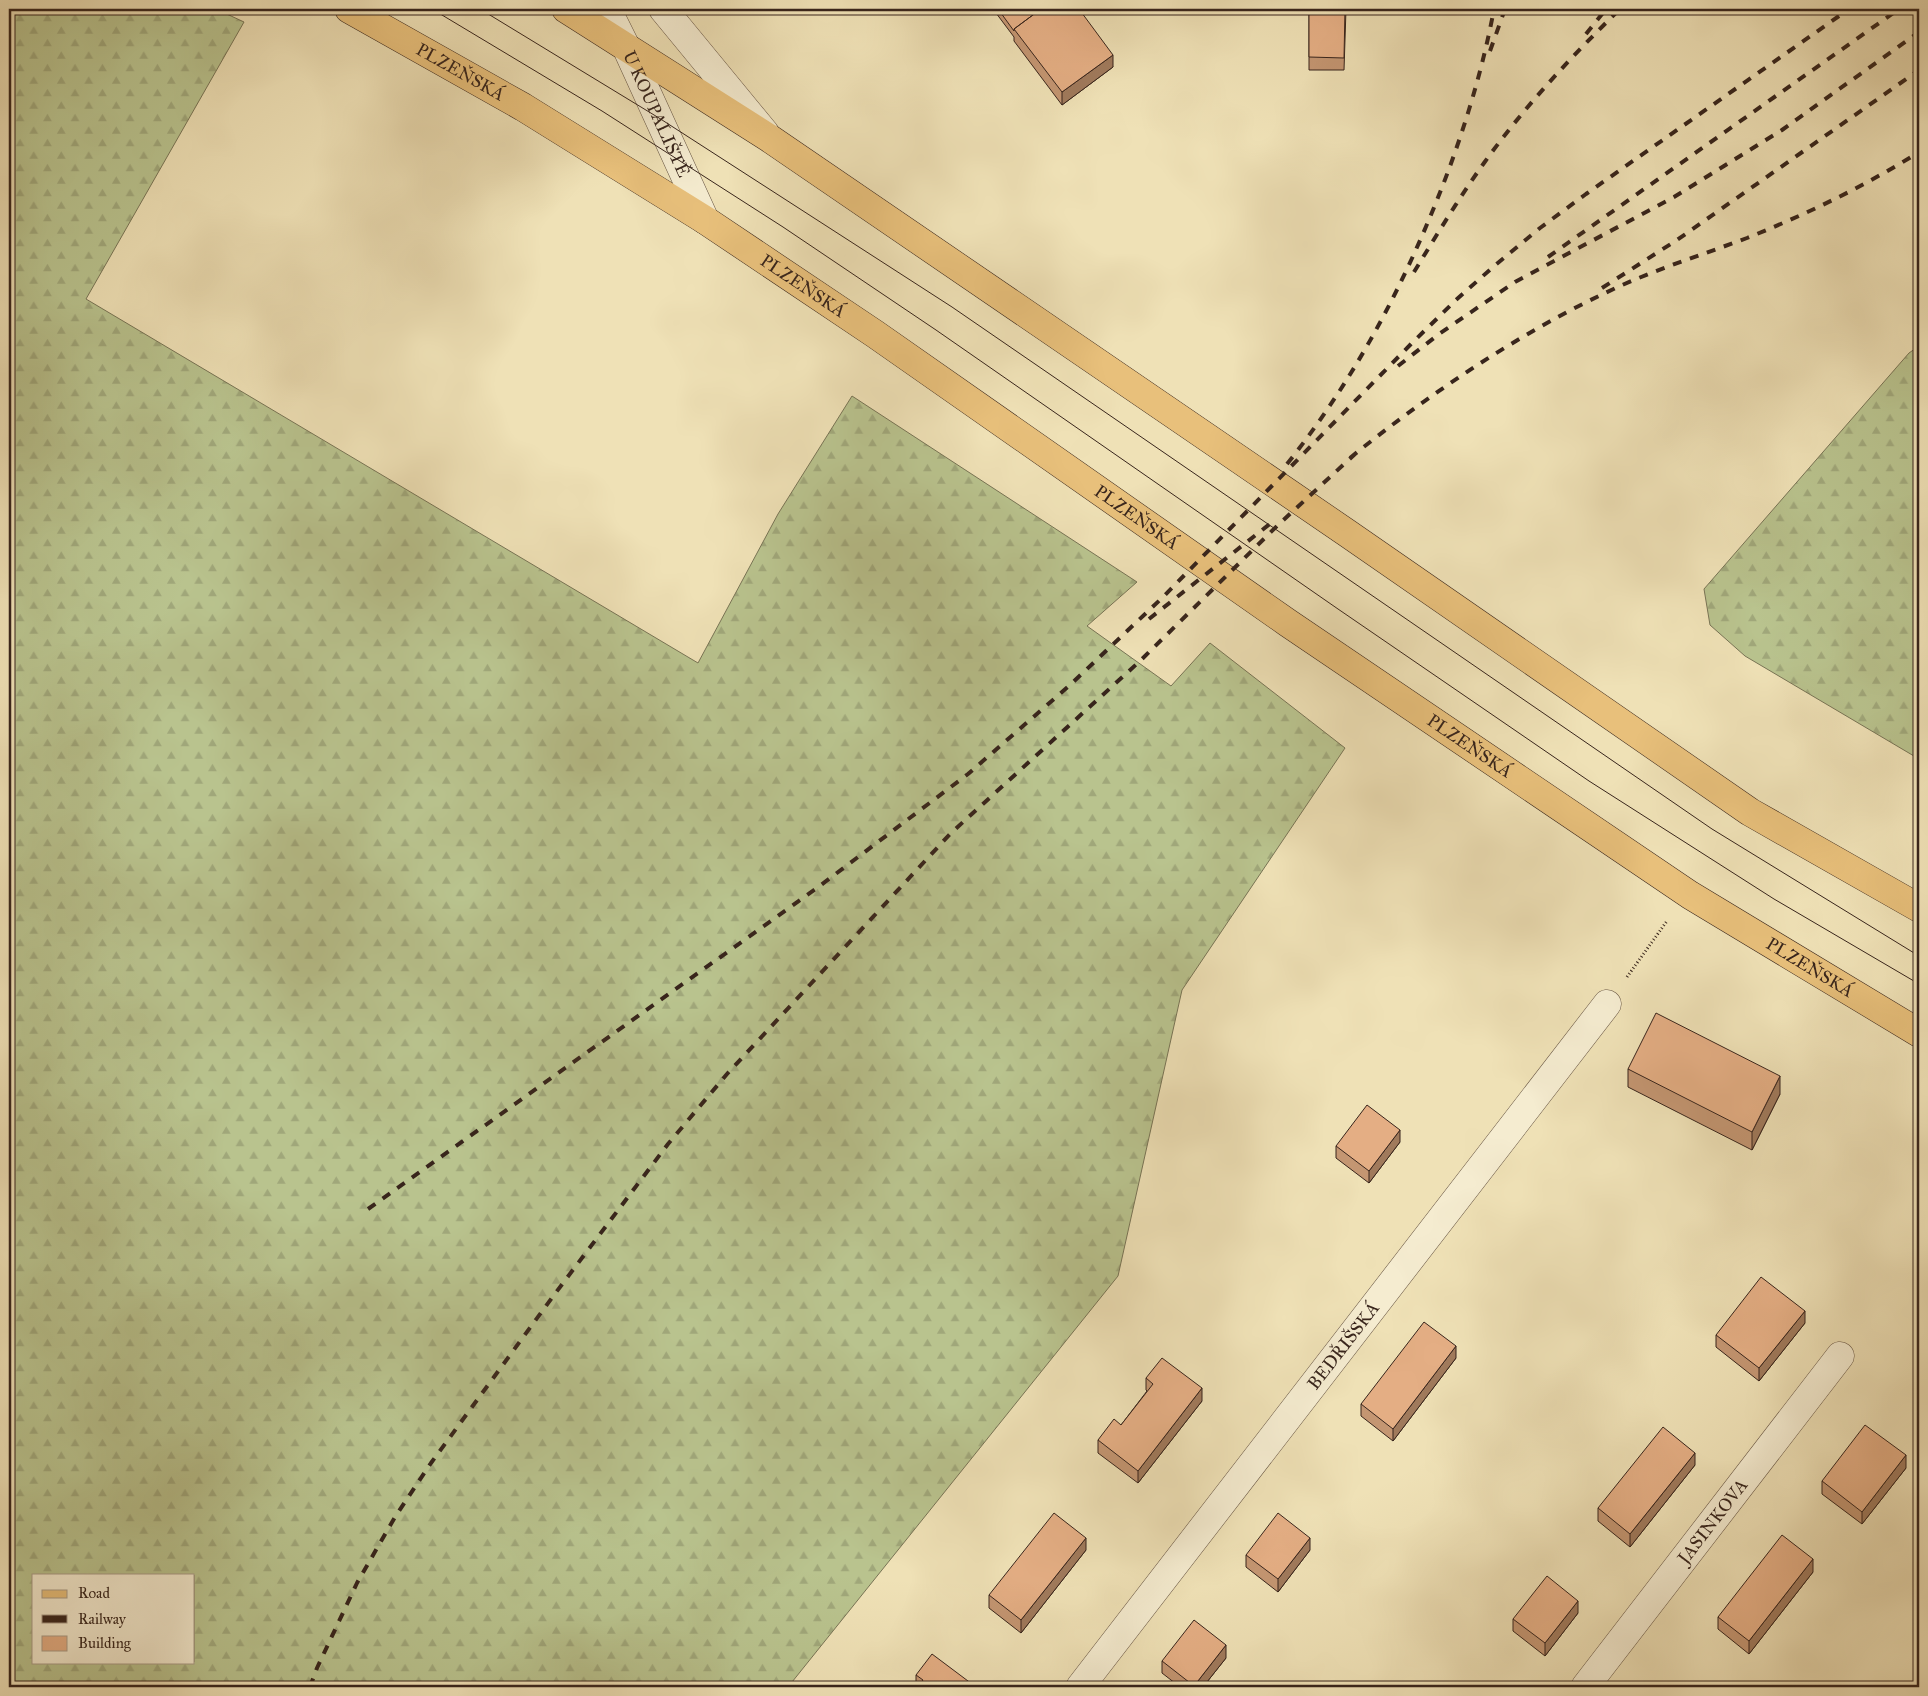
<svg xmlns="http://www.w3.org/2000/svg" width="1928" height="1696" font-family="'IM FELL Great Primer',serif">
	<defs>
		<pattern id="forest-firs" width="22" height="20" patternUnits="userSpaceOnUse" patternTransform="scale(1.25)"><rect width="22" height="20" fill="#b9c38e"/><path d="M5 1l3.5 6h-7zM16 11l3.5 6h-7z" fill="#a0a77a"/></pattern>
	</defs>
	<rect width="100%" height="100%" fill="#efe1b6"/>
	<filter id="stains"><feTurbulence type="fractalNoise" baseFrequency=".004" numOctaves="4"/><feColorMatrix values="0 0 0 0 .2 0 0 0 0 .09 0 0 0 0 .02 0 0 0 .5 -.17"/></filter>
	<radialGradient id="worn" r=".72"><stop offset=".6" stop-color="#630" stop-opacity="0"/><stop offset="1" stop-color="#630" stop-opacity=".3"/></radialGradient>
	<path fill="url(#forest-firs)" stroke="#787455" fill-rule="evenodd" d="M9,9H216L244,22L86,299L698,663L778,514L852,396L1137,582L1087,626L1171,686L1210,643L1345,748L1182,990L1118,1276L788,1687H9ZM34,1575H194V1662H34Z
		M1919,346V759L1745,656L1710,625L1704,589L1909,353Z"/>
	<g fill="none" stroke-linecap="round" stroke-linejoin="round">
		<defs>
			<g id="minor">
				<path id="s1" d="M607,9L627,49L705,220"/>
				<path d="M663,9L765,133"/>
				<path id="s2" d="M1080,1687L1607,1004"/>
				<path id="s3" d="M1585,1687L1840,1356"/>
			</g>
			<g id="major">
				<path id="s4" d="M349,9L523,107L705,220L875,334L1288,623L1690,895L1919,1033"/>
				<path d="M566,9L769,138L1347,533L1750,812L1919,908"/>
			</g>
		</defs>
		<use href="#minor" stroke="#665442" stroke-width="29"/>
		<use href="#major" stroke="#38251c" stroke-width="29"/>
		<path stroke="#38251c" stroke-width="3" stroke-dasharray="1 2.5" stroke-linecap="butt" d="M1627,977L1667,921"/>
		<use href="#minor" stroke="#f5ecd0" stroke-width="28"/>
		<use href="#major" stroke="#e8c07b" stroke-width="28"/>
		<path stroke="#38251c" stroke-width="1" d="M432,9L602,111L783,227L936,330L1338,609L1589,781L1774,899L1919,984
			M480,9L659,118L952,307L1712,829L1919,956"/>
		<path stroke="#38251c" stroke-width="4" stroke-dasharray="9 9" stroke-linecap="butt" d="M1586,34L1606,9
			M1490,51L1505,9
			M1548,257L1899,9
			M1414,272C1436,236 1459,198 1484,163C1524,107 1571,57 1620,9
			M1602,288L1677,240L1919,70
			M1398,366L1439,334L1515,282L1674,197L1782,130L1919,32
			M1350,458C1425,397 1515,336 1603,294C1650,271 1699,256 1747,238C1807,214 1865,186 1919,152
			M1287,464C1358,375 1409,276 1449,169C1468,117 1484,63 1494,9
			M1149,619L1271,523
			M368,1209L817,888L968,774L1070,685L1162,598L1411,344L1456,300L1493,267L1540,228L1586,194L1849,9
			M310,1687L317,1668L357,1583L395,1517L431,1463L554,1295L668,1144L727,1074L951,833L1140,661L1278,525L1355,454"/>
	</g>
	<path fill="#c49672" stroke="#38251c" d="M993,9H1079L1113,67L1062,105L1014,41V37Z
		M1309,9H1346L1344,70H1309Z
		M1628,1069L1780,1094L1752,1150L1628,1087Z
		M1400,1142L1369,1183L1336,1158V1146Z
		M1805,1323L1759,1381L1716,1347V1335Z
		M1456,1358L1393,1441L1361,1416V1404Z
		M1146,1378L1202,1401L1138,1483L1098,1453V1440L1121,1425L1147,1391L1146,1390Z
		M1695,1465L1630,1547L1598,1521V1508Z
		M1906,1468L1862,1524L1822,1494V1481Z
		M1086,1550L1021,1633L989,1608V1595Z
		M1310,1550L1278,1592L1246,1567V1555Z
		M1813,1572L1749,1654L1718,1629V1617Z
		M1578,1613L1545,1656L1513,1631V1619Z
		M1226,1658L1203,1687H1180L1162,1673V1661Z
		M916,1675L972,1687H916Z"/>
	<path fill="#a07a5c" stroke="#38251c" d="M1197,9H1206L1197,14Z
		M1113,55V67L1062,105V92Z
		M1780,1076V1094L1752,1150V1132Z
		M1400,1130V1142L1369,1183V1171Z
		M1805,1311V1323L1759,1381V1368Z
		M1456,1346V1358L1393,1441V1429Z
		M1202,1388V1401L1138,1483V1471Z
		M1695,1453V1465L1630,1547V1534Z
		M1906,1455V1468L1862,1524V1512Z
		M1086,1538V1550L1021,1633V1620Z
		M1310,1538V1550L1278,1592V1579Z
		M1813,1559V1572L1749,1654V1641Z
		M1578,1601V1613L1545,1656V1643Z
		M1226,1645V1658L1203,1687H1194V1686Z"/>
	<path fill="#e4ae84" stroke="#38251c" d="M998,9H1041L1014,29V31Z
		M1041,9H1079L1113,55L1062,92L1014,29Z
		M1309,9H1345L1344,58L1309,57Z
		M1656,1013L1780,1076L1752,1132L1628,1069Z
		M1367,1105L1400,1130L1369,1171L1336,1146Z
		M1761,1277L1805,1311L1759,1368L1716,1335Z
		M1424,1322L1456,1346L1393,1429L1361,1404Z
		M1162,1358L1202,1388L1138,1471L1098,1440L1114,1419L1121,1425L1153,1384L1146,1378Z
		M1865,1425L1906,1455L1862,1512L1822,1481Z
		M1663,1427L1695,1453L1630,1534L1598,1508Z
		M1054,1513L1086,1538L1021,1620L989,1595Z
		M1278,1513L1310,1538L1278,1579L1246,1555Z
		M1782,1535L1813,1559L1749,1641L1718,1617Z
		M1547,1576L1578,1601L1545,1643L1513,1619Z
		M1194,1620L1226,1645L1194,1686L1162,1661Z
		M932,1654L972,1684L970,1687H918L923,1680L916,1675Z"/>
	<g text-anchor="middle" stroke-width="5" stroke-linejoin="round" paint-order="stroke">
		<g font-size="18" fill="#38251c" stroke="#f5ecd0">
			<text dy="6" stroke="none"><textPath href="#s4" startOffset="128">PLZEŇSKÁ</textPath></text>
			<text dy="6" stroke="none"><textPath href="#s1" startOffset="116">U KOUPALIŠTĚ</textPath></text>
			<text dy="6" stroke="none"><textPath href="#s4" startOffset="532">PLZEŇSKÁ</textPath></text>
			<text dy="6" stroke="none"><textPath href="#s4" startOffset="938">PLZEŇSKÁ</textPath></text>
			<text dy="6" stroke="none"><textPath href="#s4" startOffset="1342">PLZEŇSKÁ</textPath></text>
			<text dy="6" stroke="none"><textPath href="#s4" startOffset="1748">PLZEŇSKÁ</textPath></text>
			<text dy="6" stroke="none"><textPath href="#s2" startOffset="431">BEDŘIŠSKÁ</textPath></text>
			<text dy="6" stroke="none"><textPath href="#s3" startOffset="209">JASINKOVA</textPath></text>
		</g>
	</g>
	<rect width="1928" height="1696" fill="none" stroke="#efe1b6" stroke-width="30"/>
	<rect x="10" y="10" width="1908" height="1676" fill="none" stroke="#38251c" stroke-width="2.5"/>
	<rect x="15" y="15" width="1898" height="1666" fill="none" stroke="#38251c"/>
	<rect x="32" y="1574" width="162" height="90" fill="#f5ecd0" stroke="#a99c88"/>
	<rect x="42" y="1590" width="25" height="8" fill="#e8c07b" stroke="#a99c88"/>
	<text x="78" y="1598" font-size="15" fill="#38251c">Road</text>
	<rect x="42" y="1615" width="25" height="8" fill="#38251c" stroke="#a99c88"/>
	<text x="78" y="1624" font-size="15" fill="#38251c">Railway</text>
	<rect x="42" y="1636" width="25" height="15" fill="#e4ae84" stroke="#a99c88"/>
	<text x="78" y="1648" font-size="15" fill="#38251c">Building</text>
	<rect width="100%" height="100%" filter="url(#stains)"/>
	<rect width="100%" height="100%" fill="url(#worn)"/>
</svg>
